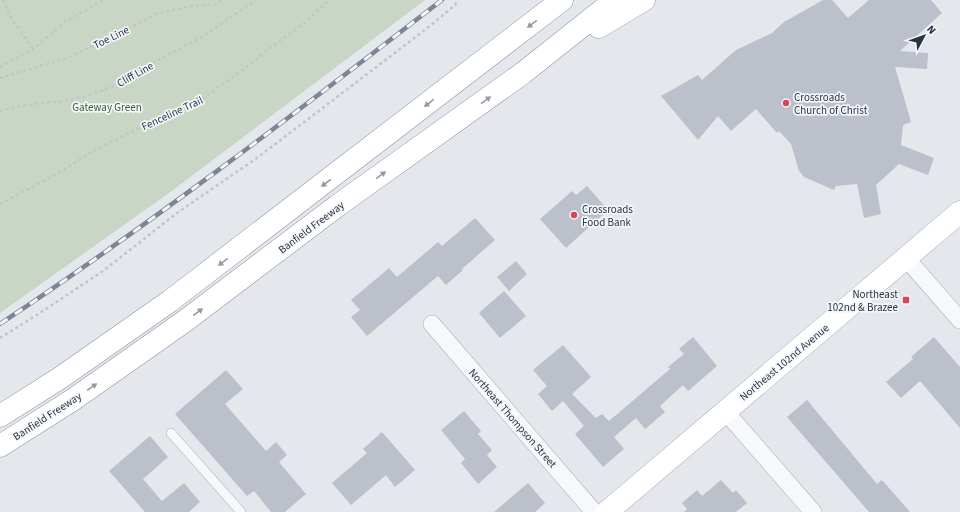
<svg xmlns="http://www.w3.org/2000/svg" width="960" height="512" font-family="'Source Sans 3',sans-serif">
	<rect width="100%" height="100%" fill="#e4e7ec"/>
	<path fill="#c9d6c5" d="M0,0H425L169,193L0,313Z"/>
	<path fill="#bbc0ca" d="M823,0H832L848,18L869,0H931L942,13L900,51L928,53L927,69L895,67L911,122L903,125L901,145L934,158L928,175L899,164L876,185L881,214L864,218L857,184L836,186L834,190L804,177L799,171L791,144L779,131L777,133L756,109L731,131L718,116L698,140L661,96L698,75L702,80L736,50L772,33L784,22Z
		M587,186L608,210L566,248L540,219L572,191L576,195Z
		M475,218L495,240L462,269L463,270L446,285L438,276L367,336L351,317L360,310L351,300L389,268L397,277L438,242L442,246Z
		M516,261L527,274L509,291L497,277Z
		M504,291L526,316L500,338L479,313Z
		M693,337L717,366L688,391L683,385L660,406L665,412L645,429L636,418L614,437L624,449L603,467L575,434L584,426L563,401L552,411L538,394L547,386L533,370L563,345L591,377L572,394L596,418L602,414L609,421L670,369L668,367L684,354L679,349Z
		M934,337L960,367V428L920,381L901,398L886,382L913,359L911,357Z
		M226,370L243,389L225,404L266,451L276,442L287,455L279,462L306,494L285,512H271L254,491L247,496L175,414Z
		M807,400L877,484L882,480L910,512H869L787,417Z
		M464,411L481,431L478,434L492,450L487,455L497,467L478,484L461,463L465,459L441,430Z
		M382,432L415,470L395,487L386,475L351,505L332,483L367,453L363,449Z
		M150,436L168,457L143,479L162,501L184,483L200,502L189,512H145L109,471Z
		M721,480L733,493L736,490L747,503L736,512H684L687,509L682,503L697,490L702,496Z
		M528,483L545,503L535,512H494Z"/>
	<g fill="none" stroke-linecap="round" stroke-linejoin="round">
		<defs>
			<path id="lane" d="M171,433L241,512"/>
			<path id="street" d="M906,258L960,320
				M432,324L594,512
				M725,411L813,512"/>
			<path id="secondary" d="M607,512L960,212"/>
			<path id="highway" d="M599,27L644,0
				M0,416L60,378L170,301L562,0
				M0,446L74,399L185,321L337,206L523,73L615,0"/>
		</defs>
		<use href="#lane" stroke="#a9aeb7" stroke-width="10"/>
		<use href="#street" stroke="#a9aeb7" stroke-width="18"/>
		<use href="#secondary" stroke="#a9aeb7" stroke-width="23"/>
		<use href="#highway" stroke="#8b94a3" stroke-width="23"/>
		<path stroke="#c2c5cb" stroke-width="2.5" stroke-dasharray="3 3" stroke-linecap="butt" d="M3,0L9,15L33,49
			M0,67L33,49L66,21L104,0
			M0,78L64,59L113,37L158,13L192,6L217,4L222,0
			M0,111L14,107L41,103L64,101L86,96L115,86L137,72L200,38L256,0
			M0,204L55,175L95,150L141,127L188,107L206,96L244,69L273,46L303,24L330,0
			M898,291L906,300
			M0,338L40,313L103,271L177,213L257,158L430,26L455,5L458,0"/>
		<use href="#lane" stroke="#f7f8fa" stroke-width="9"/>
		<use href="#street" stroke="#f7f8fa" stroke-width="17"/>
		<use href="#secondary" stroke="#fff" stroke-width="22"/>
		<use href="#highway" stroke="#fff" stroke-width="22"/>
		<defs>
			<path id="rail" d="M0,324C152,223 297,112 442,0"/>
		</defs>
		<use href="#rail" stroke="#7d8696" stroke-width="4.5"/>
		<use href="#rail" stroke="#f4f6f9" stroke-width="3" stroke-dasharray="9" stroke-linecap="butt"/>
	</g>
	<defs><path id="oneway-solid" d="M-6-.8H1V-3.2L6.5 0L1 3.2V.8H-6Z"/></defs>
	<g fill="#959aa2">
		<use href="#oneway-solid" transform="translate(532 24) rotate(142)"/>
		<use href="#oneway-solid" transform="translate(486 100) rotate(-36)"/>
		<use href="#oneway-solid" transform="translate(429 103) rotate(142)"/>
		<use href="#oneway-solid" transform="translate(381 175) rotate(-36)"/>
		<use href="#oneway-solid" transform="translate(326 183) rotate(142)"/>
		<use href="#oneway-solid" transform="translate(223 262) rotate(143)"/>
		<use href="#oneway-solid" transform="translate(198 312) rotate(-36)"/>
		<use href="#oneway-solid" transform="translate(92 387) rotate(-34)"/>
	</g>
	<g fill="#d1495b" stroke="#f4f6f9" stroke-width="1.5">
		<circle cx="786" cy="103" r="4"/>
		<circle cx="574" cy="215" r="4"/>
		<rect x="902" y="296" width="8" height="8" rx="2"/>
	</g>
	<g text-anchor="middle" stroke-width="3.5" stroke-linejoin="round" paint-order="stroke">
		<g font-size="11" fill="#2b3445" stroke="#f4f6f9">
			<text transform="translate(111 37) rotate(-26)" y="4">Toe Line</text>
			<text transform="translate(135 74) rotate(-29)" y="4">Cliff Line</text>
			<text transform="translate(172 113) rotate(-25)" y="4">Fenceline Trail</text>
			<text transform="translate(311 227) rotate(-37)" y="4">Banfield Freeway</text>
			<text transform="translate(784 362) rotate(-40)" y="4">Northeast 102nd Avenue</text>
			<text transform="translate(47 416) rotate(-33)" y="4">Banfield Freeway</text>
			<text transform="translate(513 418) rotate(49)" y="4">Northeast Thompson Street</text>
		</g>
		<g font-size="11" fill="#2b3445" stroke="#f4f6f9" text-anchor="start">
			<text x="794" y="101">Crossroads<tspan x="794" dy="13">Church of Christ</tspan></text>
			<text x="582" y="213">Crossroads<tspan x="582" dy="13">Food Bank</tspan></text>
			<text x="898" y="298" text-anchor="end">Northeast<tspan x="898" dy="13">102nd &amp; Brazee</tspan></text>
		</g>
		<g font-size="11" fill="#3f6138" stroke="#f4f6f9">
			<text x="107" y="111">Gateway Green</text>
		</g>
	</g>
	<g transform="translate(924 36) rotate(49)" stroke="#f4f6f9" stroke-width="3" paint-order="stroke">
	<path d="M0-3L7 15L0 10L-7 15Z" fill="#2b3445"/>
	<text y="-6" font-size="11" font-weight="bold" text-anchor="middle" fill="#2b3445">N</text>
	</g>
</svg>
